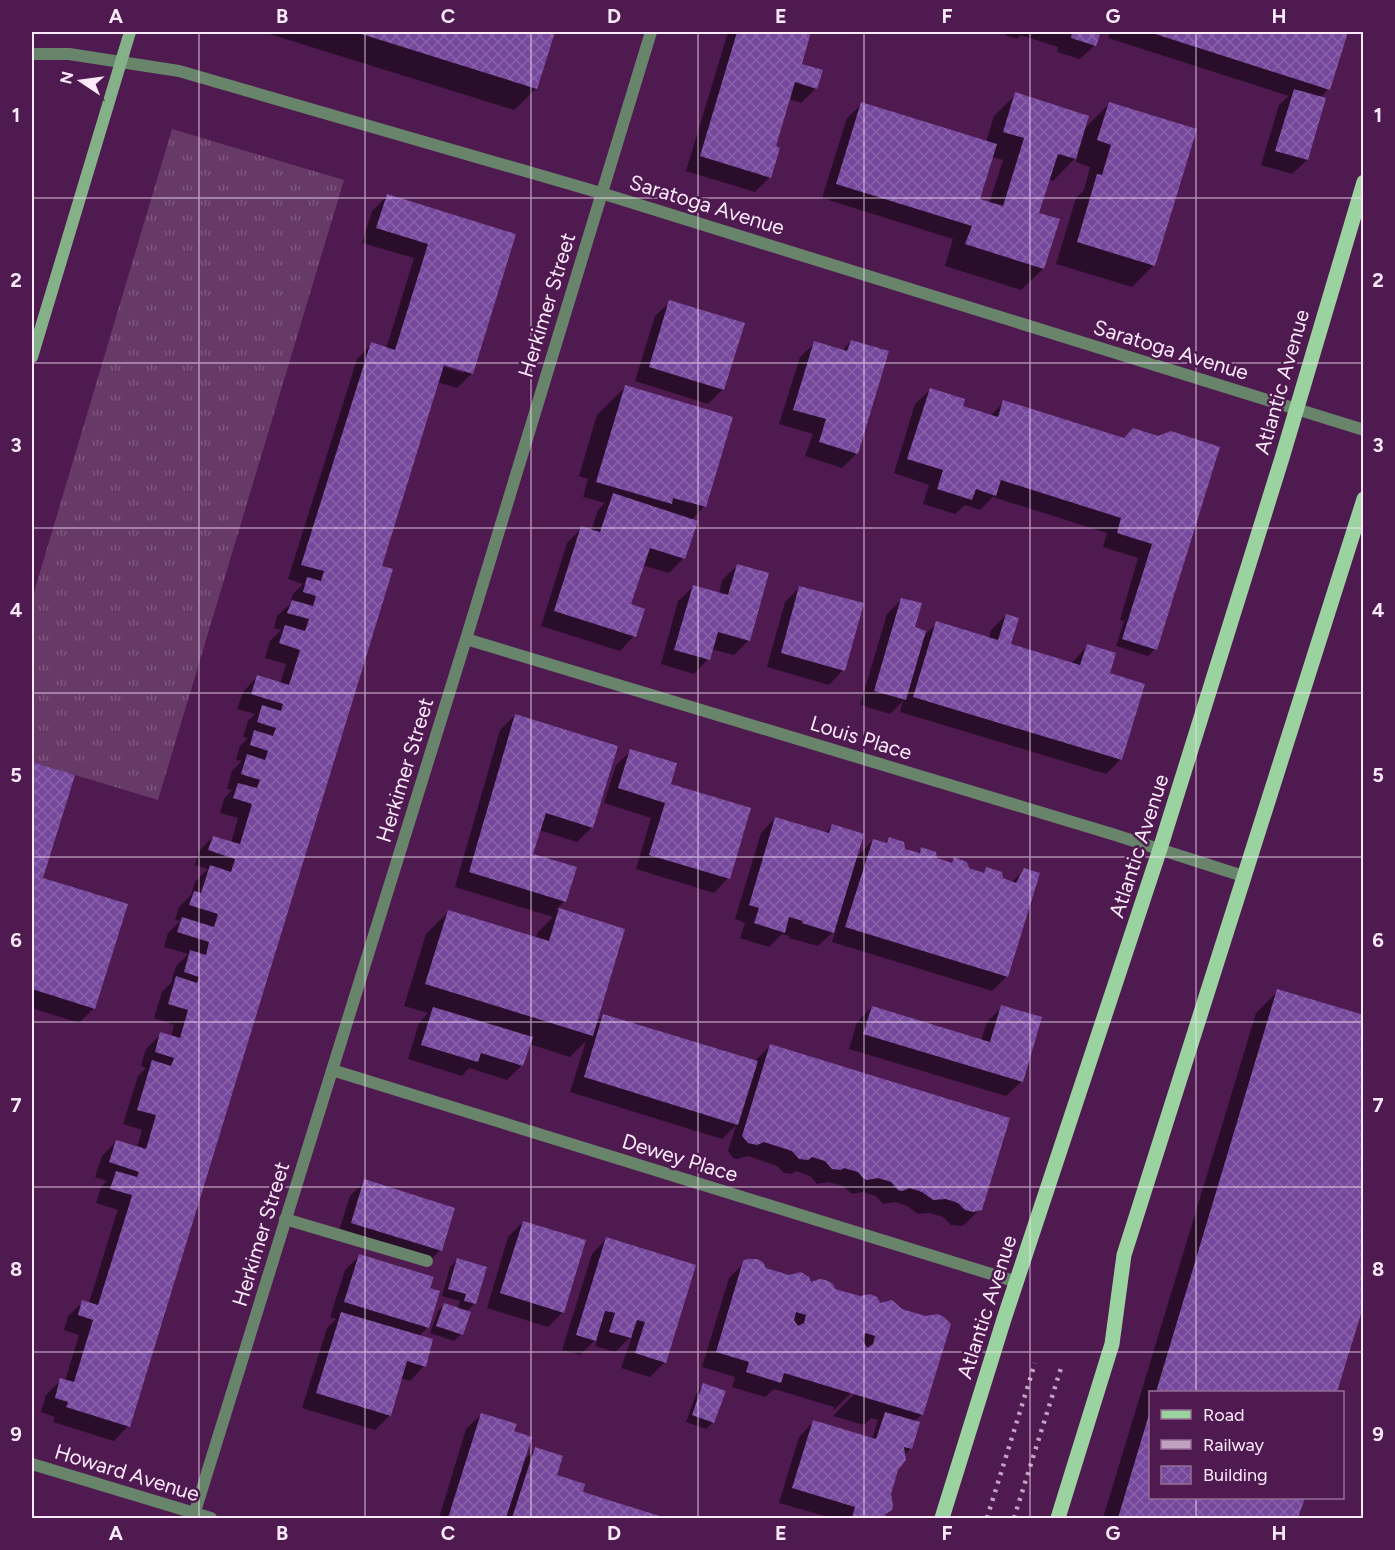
<svg xmlns="http://www.w3.org/2000/svg" width="1395" height="1550" font-family="Figtree,sans-serif">
	<defs>
		<pattern id="grass-tufts" width="24" height="20" patternUnits="userSpaceOnUse" patternTransform="scale(1.5)"><rect width="24" height="20" fill="#673967"/><path d="M3 7l-1-3M5 7V3M7 7l1-3M15 17l-1-3M17 17v-4M19 17l1-3" fill="none" stroke="#7e567e"/></pattern>
		<pattern id="building-cross-hatch" width="8" height="8" patternUnits="userSpaceOnUse" patternTransform="scale(1.5)"><rect width="8" height="8" fill="#76489c"/><path d="M0 0l8 8M0 8l8-8" fill="none" stroke="#8a62ab"/></pattern>
	</defs>
	<rect width="100%" height="100%" fill="#4f1a50"/>
	<path fill="url(#grass-tufts)" d="M172,129L344,180L158,800L32,762V599Z"/>
	<path fill="#0007" fill-rule="evenodd" d="M263,32H554L536,89L514,110Z
		M728,32H810L800,65L816,88L801,103L789,99L774,147L770,177L755,192L686,171Z
		M1007,32H1104L1097,39L1095,45L1080,59L1057,52L1058,47L1020,35L1017,39L1005,35Z
		M1110,32H1347L1328,89L1320,98L1307,160L1292,174L1261,165L1279,105L1289,96L1108,38Z
		M1016,94L1084,129L1109,104L1154,265L1132,287L1056,264L1076,198L1084,190L1090,167L1076,162L1078,155L1053,181L1048,179L1037,214L1043,269L1021,290L945,266L953,239L822,198L847,118L862,104L986,142L994,116ZM992,157L1003,160L989,204L978,200Z
		M387,196L514,235L472,373L457,388L437,382L380,567L128,1426L114,1441L53,1422L55,1417L41,1412L46,1395L61,1380L65,1381L79,1335L64,1330L68,1316L83,1302L89,1303L116,1215L118,1210L96,1203L101,1187L107,1181L95,1177L102,1156L116,1142L137,1148L142,1130L123,1124L138,1076L146,1068L141,1066L146,1049L161,1034L171,1037L174,1025L154,1018L162,992L171,983L176,966L188,954L164,947L168,933L180,921L175,920L179,907L191,895L195,882L208,869L195,865L198,852L213,837L231,843L238,818L220,813L224,799L232,790L227,789L232,771L242,761L236,760L240,746L248,738L243,737L248,721L255,714L237,709L243,692L257,677L280,684L286,664L265,658L270,641L281,630L274,628L277,616L290,604L293,594L303,584L288,579L357,359L372,344L386,349L414,258L362,243L372,211ZM437,361L464,370V373L436,364Z
		M670,302L723,389L708,404L635,381L655,316Z
		M851,341L857,453L842,468L805,456L813,434L779,424L800,357L815,343L842,351Z
		M625,387L705,506L691,520L696,522L683,559L669,573L642,565L629,605L634,636L620,651L541,626L567,543L582,528L591,531L598,510L605,503L583,497L588,479L579,476L597,415Z
		M930,390L961,407L990,416L1004,402L1124,440L1158,438L1155,649L1148,656L1116,646L1124,621L1120,620L1138,558L1103,547L1107,533L993,497L980,510L965,505L955,514L923,504L929,485L894,473L915,404Z
		M737,566L749,640L734,655L711,649L708,659L694,674L661,664L678,601L693,587L719,594L722,580Z
		M800,587L843,670L829,685L767,667L785,602Z
		M902,599L913,628L923,637L937,623L989,639L991,630L1006,615L1009,645L1071,664L1087,646L1108,674L1121,759L1106,774L900,712L903,701L890,714L860,705L887,614Z
		M515,715L592,827L577,842L539,830L531,855L565,901L556,909L624,930L595,1024L604,1015L755,1061L771,1045L980,1209L965,1224L961,1226L951,1225L943,1217L930,1213L918,1214L907,1206L895,1202L883,1204L876,1196L862,1192L852,1194L843,1186L829,1182L817,1184L810,1176L796,1171L792,1174L784,1173L777,1166L748,1156L737,1159L733,1158L728,1151L736,1125L722,1139L570,1092L586,1041L570,1057L529,1044L522,1065L507,1080L469,1068L462,1076L408,1059L419,1023L428,1013L404,1006L426,934L448,912L535,939L538,932L553,917L455,887L500,730Z
		M631,751L669,785L728,878L714,893L636,869L651,818L604,803L616,765Z
		M32,763L73,776L41,878L94,1008L79,1023L32,1008Z
		M775,818L825,833L832,826L855,859L873,840L885,844L889,839L904,850L917,854L921,849L936,859L950,864L955,859L968,869L982,874L987,869L1001,879L1011,883L1025,869L1007,976L992,991L832,942L836,929L818,946L788,938L789,936L782,934L769,947L740,938L745,923L735,919L761,833Z
		M1278,991L1364,1299L1335,1392H1150V1498H1303L1297,1518H1103L1256,1013Z
		M872,1007L981,1041L987,1022L1002,1007L1040,1018L1021,1082L1006,1096L849,1049L857,1022Z
		M365,1181L440,1250L426,1265L337,1237L350,1196Z
		M523,1222L563,1312L548,1327L487,1308L508,1237Z
		M606,1239L665,1362L650,1377L621,1368L632,1336L615,1352L595,1346L598,1337L580,1355L562,1350L592,1254Z
		M359,1256L429,1289L428,1327L419,1336L424,1366L410,1381L400,1378L390,1415L375,1430L302,1408L327,1328L336,1319L330,1317L345,1270Z
		M457,1260L474,1304L466,1312L461,1334L454,1341L430,1333L438,1311L445,1304L457,1309L460,1301L442,1296L450,1267Z
		M744,1263L860,1298L922,1414L914,1422L918,1423L910,1449L904,1455L896,1469L889,1494L890,1509L883,1517L887,1518H832L779,1503L799,1437L813,1422L872,1439L878,1420L871,1418L864,1425L833,1416L856,1392H852L833,1411L834,1407L774,1389L765,1397L732,1387L735,1377L702,1367L729,1278Z
		M704,1385L713,1422L706,1429L686,1422L697,1392Z
		M481,1415L512,1432L522,1462L535,1449L555,1476L581,1493L662,1518H439L466,1429Z"/>
	<path fill="url(#building-cross-hatch)" fill-rule="evenodd" d="M355,32H555L537,89Z
		M737,32H811L802,64L823,70L817,89L795,82L776,146L780,148L771,178L700,156Z
		M1072,32H1101L1096,46L1071,38Z
		M1149,32H1348L1330,90Z
		M1294,89L1326,98L1308,160L1275,151Z
		M1015,92L1089,116L1076,159L1058,154L1039,213L1060,219L1044,269L965,244L972,226L836,184L861,102L997,144L980,199L1003,206L1024,138L1003,132Z
		M1109,102L1197,129L1155,266L1077,242L1097,174L1102,175L1111,145L1097,140Z
		M387,194L516,234L473,374L444,365L382,566L393,569L130,1427L66,1407L68,1402L55,1398L60,1378L74,1382L93,1320L78,1315L82,1300L98,1305L131,1199L132,1195L110,1189L116,1171L137,1177L138,1174L139,1172L109,1162L116,1140L146,1149L156,1115L137,1110L152,1060L171,1066L174,1058L155,1052L160,1032L180,1038L188,1010L168,1004L176,976L197,983L199,977L184,972L190,950L206,955L209,942L177,932L182,917L214,927L218,914L189,905L194,891L201,893L210,865L231,872L235,859L208,850L213,836L240,844L252,804L233,798L238,783L257,788L260,780L241,774L247,754L265,760L268,751L250,745L254,730L273,736L276,728L257,722L262,705L281,711L283,704L251,694L257,675L289,685L300,650L279,643L285,625L305,631L309,619L287,613L292,600L313,606L316,596L303,592L307,577L321,581L324,571L301,565L371,342L395,350L428,244L376,228Z
		M669,300L745,323L724,390L649,367Z
		M851,340L889,351L858,454L819,442L826,419L793,410L814,341L847,351Z
		M625,385L733,417L706,507L673,498L672,504L596,482Z
		M930,388L965,399L963,406L998,417L1003,400L1124,438L1133,428L1158,436L1171,431L1220,447L1157,650L1122,639L1152,544L1117,533L1121,518L1001,480L996,496L976,489L972,500L937,489L943,470L907,459Z
		M613,493L698,521L685,559L650,548L631,604L645,609L636,637L554,611L581,526L600,532Z
		M737,564L769,573L750,641L718,632L710,660L674,650L693,585L728,595Z
		M799,586L864,603L845,671L781,653Z
		M901,598L922,603L915,627L926,631L906,700L874,691Z
		M1006,614L1019,618L1011,644L1080,665L1087,644L1116,653L1110,673L1145,684L1122,760L913,697L936,621L998,640Z
		M515,714L618,746L593,828L546,813L533,854L577,867L566,902L469,872Z
		M630,749L677,763L671,784L751,808L730,879L649,855L665,803L618,788Z
		M32,762L75,775L43,878L128,904L95,1009L32,989Z
		M775,817L829,833L832,824L864,834L834,933L802,923L803,921L789,917L785,933L754,923L759,908L749,905Z
		M889,837L904,842L905,849L920,853L921,847L936,852L937,858L952,863L954,857L967,862L969,868L984,873L986,867L1002,872L1003,878L1016,883L1024,868L1040,873L1008,977L845,927L873,839L887,843Z
		M559,908L625,929L593,1036L425,984L448,910L549,941Z
		M1277,989L1364,1015V1304L1337,1392H1156Z
		M1001,1005L1042,1017L1023,1082L863,1034L872,1006L990,1042Z
		M433,1007L533,1037L523,1066L481,1053L478,1062L421,1045Z
		M603,1014L758,1061L738,1125L584,1077Z
		M770,1044L1010,1118L982,1210L974,1212L965,1210L958,1203L946,1199L933,1200L922,1192L910,1188L902,1191L898,1190L891,1182L878,1178L867,1180L863,1178L858,1172L844,1168L841,1170L832,1169L825,1161L812,1157L808,1160L799,1159L792,1151L764,1142L757,1145L748,1143L742,1136Z
		M364,1179L455,1208L442,1251L351,1223Z
		M523,1221L586,1240L564,1313L500,1293Z
		M606,1237L696,1265L666,1363L635,1353L645,1322L637,1320L631,1338L609,1332L615,1313L611,1312L605,1311L596,1341L576,1335Z
		M359,1254L434,1277L430,1288L440,1291L429,1328L344,1302Z
		M457,1258L487,1267L476,1304L464,1301L466,1294L448,1289Z
		M747,1259H757L763,1262L766,1268L789,1275L801,1272L809,1277L811,1282L819,1279L826,1280L833,1284L835,1289L860,1296L870,1294L877,1297L880,1303L892,1300L902,1309L915,1313L926,1316L938,1314L944,1317L951,1324L923,1415L784,1373L781,1383L746,1372L749,1362L716,1352L743,1261ZM796,1312L806,1315L804,1323L798,1326L794,1320ZM865,1333L875,1336L873,1344L867,1348L863,1341Z
		M444,1303L471,1312L463,1335L436,1326Z
		M341,1312L433,1339L426,1367L407,1361L391,1416L316,1393Z
		M703,1383L726,1391L714,1423L692,1415Z
		M1150,1411V1498H1305L1298,1518H1118Z
		M885,1412L920,1422L912,1449L904,1447L906,1460L898,1470L891,1494L893,1505L892,1510L884,1515L889,1517L888,1518H852L855,1507L792,1488L813,1420L876,1439Z
		M481,1413L517,1424L514,1431L532,1437L506,1518H448Z
		M535,1447L563,1456L557,1475L585,1484L583,1492L666,1518H512Z"/>
	<g fill="none" stroke-linecap="round" stroke-linejoin="round">
		<path stroke="#68846b" stroke-width="12" d="M285,1219L427,1261"/>
		<path stroke="#68846b" stroke-width="12" d="M32,54H69L179,71L601,193L1364,430
			M466,639L1112,834L1243,876
			M332,1070L1017,1282
			M32,1464L211,1518
			M193,1518L466,639L651,32"/>
		<path stroke="#85b189" stroke-width="12" d="M32,357L130,32"/>
		<path stroke="#9ad3a0" stroke-width="15" d="M942,1518L1004,1319L1160,849L1282,458L1364,182
			M1058,1518L1112,1344L1124,1255L1364,499"/>
		<path stroke="#c1a2c1" stroke-width="4.5" stroke-dasharray="3 6" stroke-linecap="butt" d="M987,1518L1035,1363
			M1014,1518L1061,1368"/>
	</g>
	<path fill="none" stroke="#fde9fc" stroke-width="1.5" stroke-opacity="0.55" d="M199,32V1518M365,32V1518M531,32V1518M698,32V1518M864,32V1518M1030,32V1518M1196,32V1392M32,198H1364M32,363H1364M32,528H1364M32,693H1364M32,857H1364M32,1022H1364M32,1187H1364M32,1352H1364M1196,1498V1518"/>
	<g text-anchor="middle" stroke-width="5" stroke-linejoin="round" paint-order="stroke">
		<g font-size="21" fill="#fde9fc" stroke="#4f1a50">
			<text transform="translate(707 205) rotate(17)" y="7">Saratoga Avenue</text>
			<text transform="translate(547 305) rotate(-73)" y="7">Herkimer Street</text>
			<text transform="translate(1171 350) rotate(17)" y="7">Saratoga Avenue</text>
			<text transform="translate(1282 382) rotate(-74)" y="7">Atlantic Avenue</text>
			<text transform="translate(861 738) rotate(17)" y="7">Louis Place</text>
			<text transform="translate(405 770) rotate(-73)" y="7">Herkimer Street</text>
			<text transform="translate(1139 846) rotate(-72)" y="7">Atlantic Avenue</text>
			<text transform="translate(680 1158) rotate(17)" y="7">Dewey Place</text>
			<text transform="translate(261 1234) rotate(-73)" y="7">Herkimer Street</text>
			<text transform="translate(987 1307) rotate(-72)" y="7">Atlantic Avenue</text>
			<text transform="translate(127 1473) rotate(17)" y="7">Howard Avenue</text>
		</g>
	</g>
	<rect width="1395" height="1550" fill="none" stroke="#4f1a50" stroke-width="66"/>
	<rect x="1149" y="1391" width="195" height="108" fill="#4f1a50" stroke="#956d95" stroke-width="1.5"/>
	<rect x="1161" y="1410" width="30" height="9" fill="#9ad3a0" stroke="#956d95" stroke-width="1.5"/>
	<text x="1203" y="1421" font-size="18" fill="#fde9fc">Road</text>
	<rect x="1161" y="1440" width="30" height="9" fill="#c1a2c1" stroke="#956d95" stroke-width="1.5"/>
	<text x="1203" y="1451" font-size="18" fill="#fde9fc">Railway</text>
	<rect x="1161" y="1466" width="30" height="18" fill="url(#building-cross-hatch)" stroke="#956d95" stroke-width="1.5"/>
	<text x="1203" y="1481" font-size="18" fill="#fde9fc">Building</text>
	<g transform="translate(81 81) rotate(283)" stroke="#4f1a50" stroke-width="4.5" paint-order="stroke">
	<path d="M0-4.5L10 22L0 15L-10 22Z" fill="#fde9fc"/>
	<text y="-9" font-size="16" font-weight="bold" text-anchor="middle" fill="#fde9fc">N</text>
	</g>
	<rect x="33" y="33" width="1329" height="1484" fill="none" stroke="#fde9fc" stroke-width="2"/>
	<g font-size="20" text-anchor="middle" font-weight="bold" fill="#fde9fc">
		<text x="116" y="23">A</text>
		<text x="282" y="23">B</text>
		<text x="448" y="23">C</text>
		<text x="614" y="23">D</text>
		<text x="781" y="23">E</text>
		<text x="947" y="23">F</text>
		<text x="1113" y="23">G</text>
		<text x="1279" y="23">H</text>
		<text x="16" y="122">1</text>
		<text x="1378" y="122">1</text>
		<text x="16" y="287">2</text>
		<text x="1378" y="287">2</text>
		<text x="16" y="452">3</text>
		<text x="1378" y="452">3</text>
		<text x="16" y="617">4</text>
		<text x="1378" y="617">4</text>
		<text x="16" y="782">5</text>
		<text x="1378" y="782">5</text>
		<text x="16" y="947">6</text>
		<text x="1378" y="947">6</text>
		<text x="16" y="1112">7</text>
		<text x="1378" y="1112">7</text>
		<text x="16" y="1276">8</text>
		<text x="1378" y="1276">8</text>
		<text x="16" y="1441">9</text>
		<text x="1378" y="1441">9</text>
		<text x="116" y="1540">A</text>
		<text x="282" y="1540">B</text>
		<text x="448" y="1540">C</text>
		<text x="614" y="1540">D</text>
		<text x="781" y="1540">E</text>
		<text x="947" y="1540">F</text>
		<text x="1113" y="1540">G</text>
		<text x="1279" y="1540">H</text>
	</g>
</svg>
